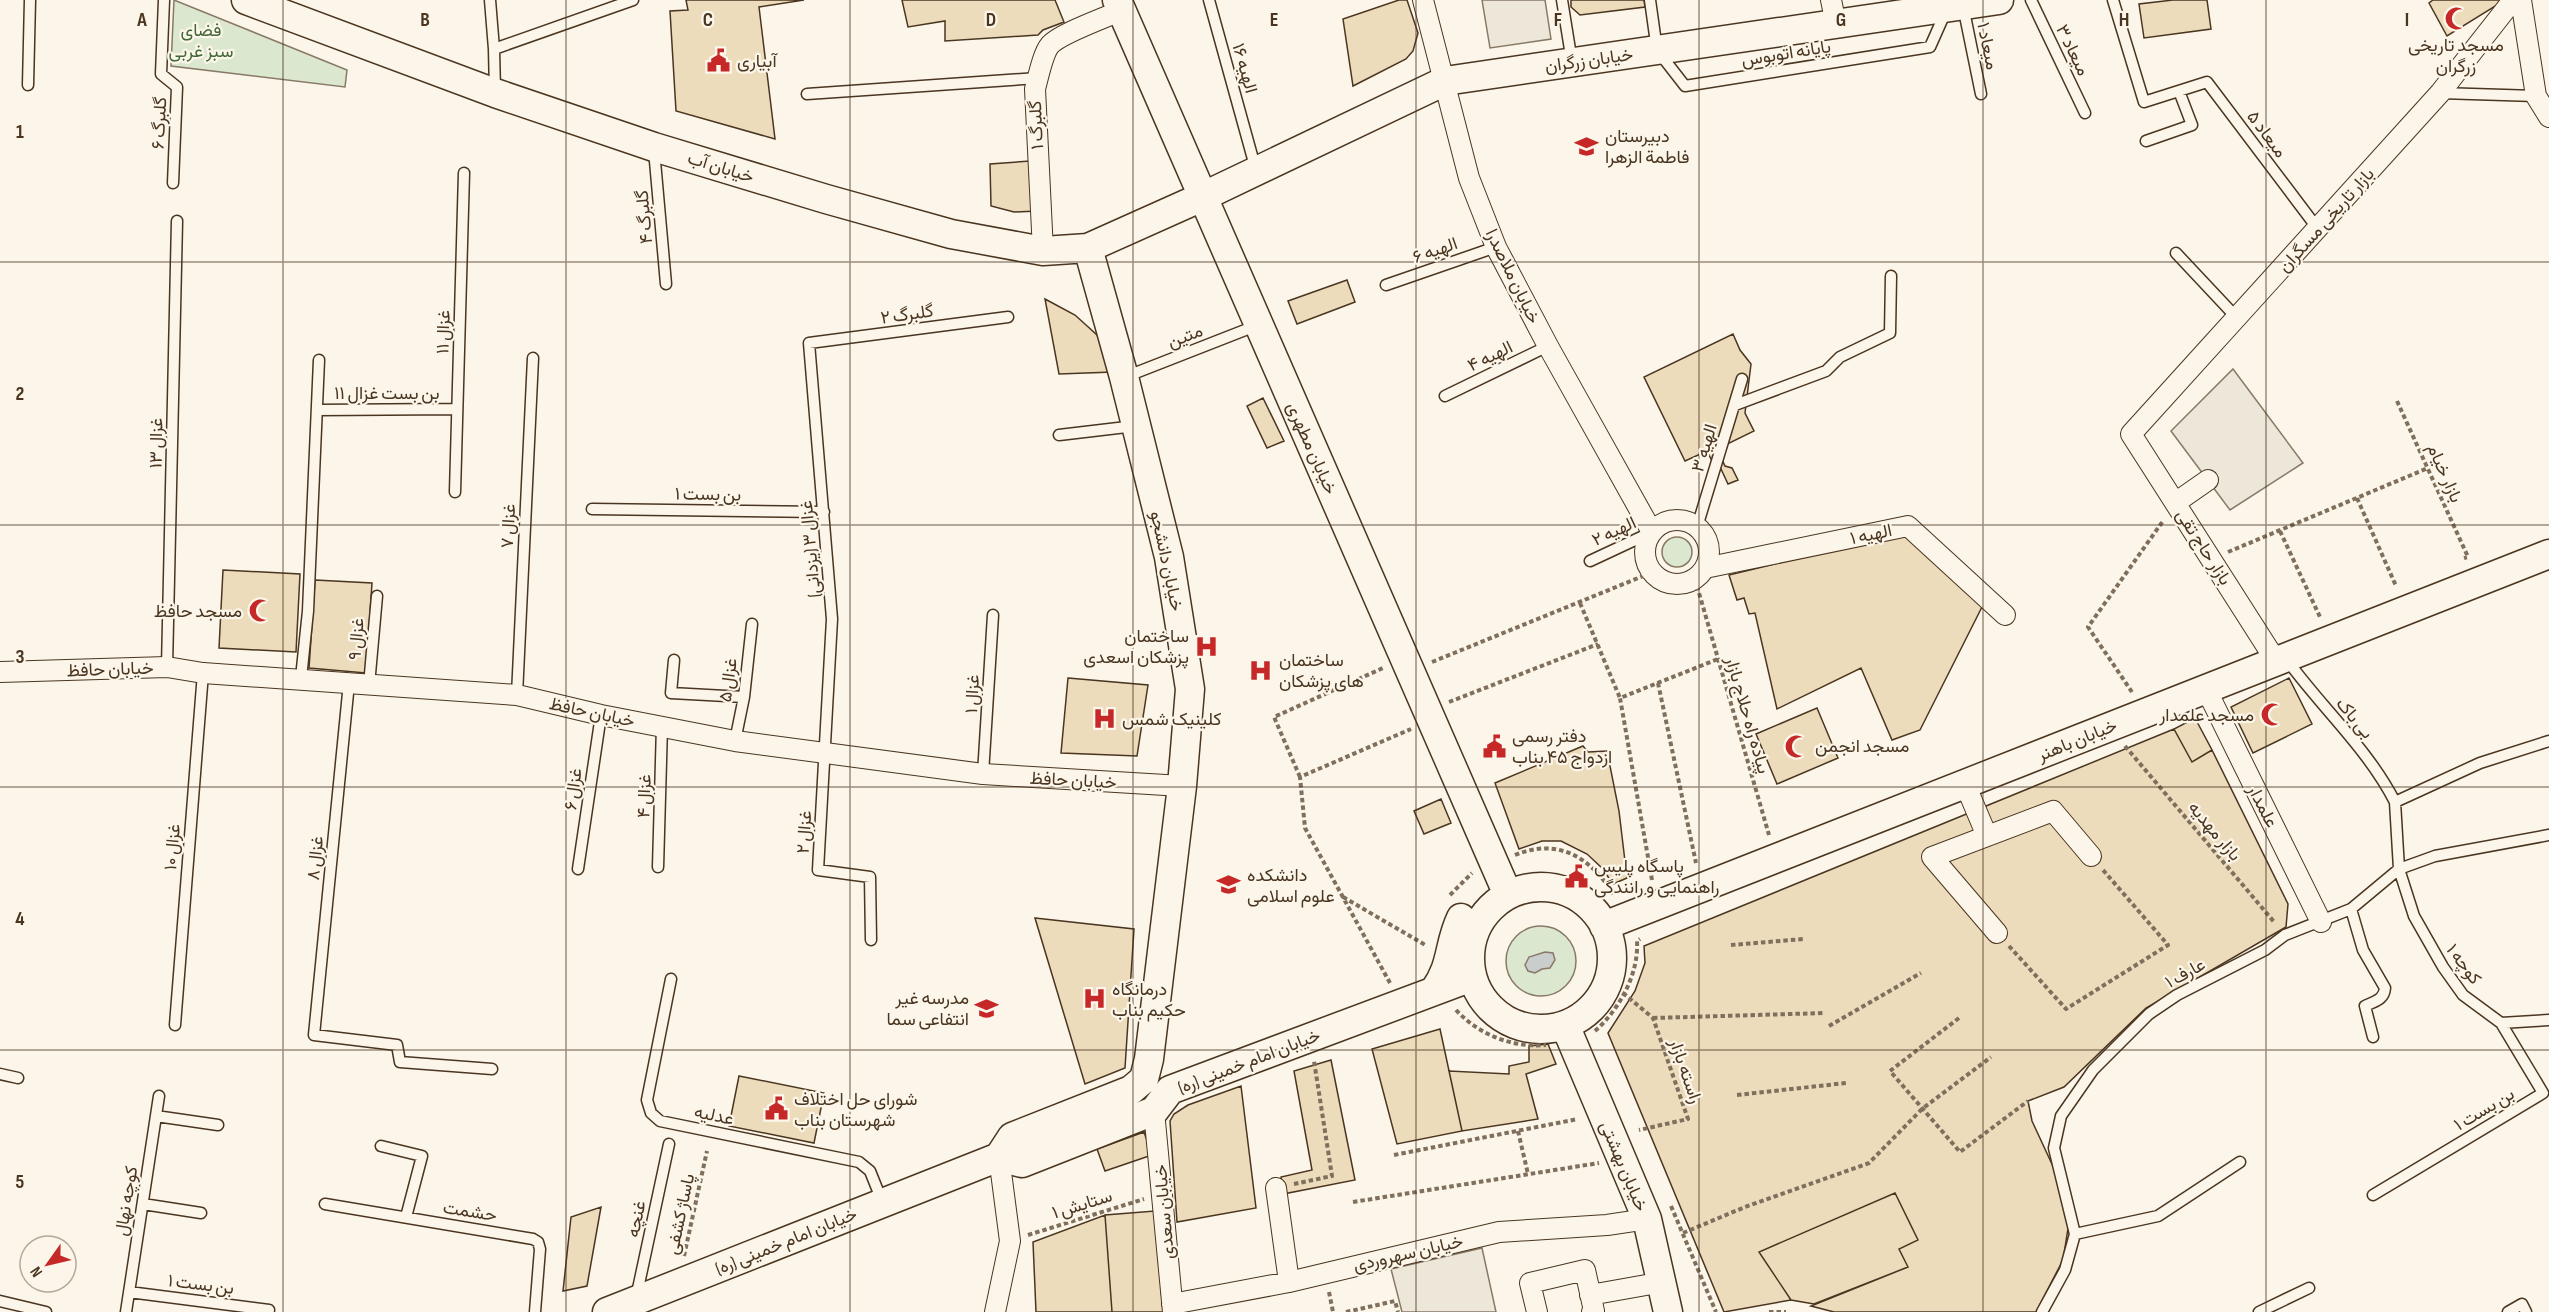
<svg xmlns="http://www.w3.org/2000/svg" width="2549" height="1312" font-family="'Sofia Sans Condensed',Vazirmatn,sans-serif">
	<rect width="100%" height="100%" fill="#fbf6e9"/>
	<path fill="#dce7d0" stroke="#887966" stroke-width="1.5" d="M174,0L347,70L345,87L171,66Z
		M1662 552a15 15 0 1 1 30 0a15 15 0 1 1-30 0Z
		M1506 961a35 35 0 1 1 70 0a35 35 0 1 1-70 0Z"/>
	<path fill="#ede7d9" stroke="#887966" stroke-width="1.5" d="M1482,0H1545L1551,39L1490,48Z
		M2233,369L2303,463L2230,510L2171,431Z
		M1482,1248L1496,1312H1402L1391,1269Z"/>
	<path fill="#c9cecd" stroke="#887966" stroke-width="1.5" d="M1545,952L1553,953L1555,960L1550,968L1542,969L1535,973L1528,971L1525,965L1529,957Z"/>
	<path fill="#ecdcbc" stroke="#4a3520" stroke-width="1.5" d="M686,0H804L759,7L775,139L676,111L670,11L688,10Z
		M902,0H1055L1064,22L1043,30L1038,35L945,41V21L908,27Z
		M1399,0H1407L1418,33L1413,51L1406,59L1353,86L1343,19Z
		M1571,0H1644L1645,7L1580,15L1571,7Z
		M2173,0H2207L2211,29L2144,38L2139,4Z
		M2433,0H2505L2447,36L2429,3Z
		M1030,161L1037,211L1014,212L991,206L990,164Z
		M1347,280L1355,302L1297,324L1288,301Z
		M1045,299L1075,315L1097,335L1113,372L1059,374Z
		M1733,334L1740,350L1751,364L1745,413L1754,431L1717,449L1725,466L1732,468L1738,480L1728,484L1721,469L1717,471L1707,451L1685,461L1644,377Z
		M1263,398L1284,441L1267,448L1247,406Z
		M1907,532L1986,599L1920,730L1892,740L1861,668L1777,709L1755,613L1749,614L1744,598L1737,600L1729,575Z
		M223,570L300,574L296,652L219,648Z
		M315,580L372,583L366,673L309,668Z
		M1068,678L1148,685L1137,756L1061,753Z
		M2289,678L2312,724L2253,753L2231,707Z
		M1817,708L1838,758L1777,784L1756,734Z
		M2195,718L2212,750L2192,762L2174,729Z
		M2174,729L2192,762L2212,750L2288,904L2286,927L2146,1008L2064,1087L2028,1101L2032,1121L2057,1175L2069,1222L2063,1260L2036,1312H1834L1811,1306L1908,1267L1899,1249L1918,1240L1895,1193L1759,1252L1791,1300L1724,1312L1608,1033L1635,991L1645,963L1644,946Z
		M1583,746L1588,752L1607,751L1619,811L1627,878L1613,884L1602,868L1587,854L1561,841H1542L1519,849L1495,783Z
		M1441,799L1451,823L1424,834L1414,811Z
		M1035,918L1134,929L1125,1068L1085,1084Z
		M1440,1029L1462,1131L1397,1144L1372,1049Z
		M1548,1044L1556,1064L1526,1074L1538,1119L1462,1131L1449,1071L1509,1074V1066L1529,1062V1046Z
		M1331,1060L1355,1180L1283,1194L1281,1177L1312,1170L1294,1071Z
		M739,1076L824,1093L814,1143L729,1126Z
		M1241,1086L1256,1208L1177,1222L1170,1121L1174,1114L1188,1105Z
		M1144,1132L1152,1155L1105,1171L1097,1149Z
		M1895,1193L1918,1240L1899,1249L1908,1267L1814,1304L1791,1300L1759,1252Z
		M601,1207L587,1286L563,1291L571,1217Z
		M1155,1211L1163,1312H1112L1105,1215Z
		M1105,1215L1112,1312H1036L1033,1242Z"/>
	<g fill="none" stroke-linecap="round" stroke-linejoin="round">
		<defs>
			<path id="lane" d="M164,0L161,74L177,87L173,183
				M490,0L494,49
				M1209,0L1256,170
				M1562,0L1572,62
				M1650,0L1657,50L1685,86L1930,47L1946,11
				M2031,0L2085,113
				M2113,0L2144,102L2207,82L2318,229
				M1963,6L1981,94
				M28,85L30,0
				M495,92L494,49L633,0
				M2440,93L2536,96
				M807,94L1038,78
				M2146,141L2192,125L2179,91
				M654,150L666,284
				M2176,253L2237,318
				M1386,285L1496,247
				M1125,377L1258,325
				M1445,396L1548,346
				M1735,405L1826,371L1840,357L1890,333L1891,276
				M317,410L457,409
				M1059,435L1135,426
				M455,492L464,173
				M592,509L824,512
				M1697,527L1742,379
				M1590,561L1652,532
				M674,660L671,693L744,697
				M2287,660C2322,708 2368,749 2395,802
				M167,667L177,221
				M301,678L308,611L319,360
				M349,683L314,1035L397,1045L400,1062L492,1069
				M369,685L377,596
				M517,695L533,358
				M735,741L744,697L752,624
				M2549,741L2480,763L2395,802L2399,869L2414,916L2443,967L2463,995L2501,1023L2549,1020
				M983,774L993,615
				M658,867L662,726
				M578,869L601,715
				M2351,909L2363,950L2385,988C2384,1000 2375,1001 2365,1006L2373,1037
				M871,940L870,877L818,870L832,619L809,343L1008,317
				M671,979L647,1100L651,1113L660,1121L859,1162L870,1171L882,1201
				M175,1025L203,673
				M0,1074L18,1078
				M156,1116L218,1125
				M381,1146L422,1156L406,1217
				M2373,1195L2543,1093L2501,1023
				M143,1204L201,1213
				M325,1204L533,1239L538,1242L540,1249L535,1312
				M2075,1234L2158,1216L2240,1162
				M129,1292L269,1310
				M636,1298L669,1144
				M0,1301L46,1312
				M126,1312L159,1096
				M2042,1312L2065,1270L2075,1234L2054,1148L2061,1116L2093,1070L2149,1014L2177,995L2265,950L2285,935L2351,909L2399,869L2435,856L2549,835
				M2259,1312L2309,1288
				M2508,1312L2522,1304L2526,1312"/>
			<path id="street" d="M1423,0L1469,178L1496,247L1548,346L1652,532
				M1831,0L1836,24
				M2521,0L2536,96L2549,117
				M1043,251L1035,89C1038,78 1043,53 1050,45C1061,33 1105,18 1122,10
				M2175,503L2208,480
				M1645 552a32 32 0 1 1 64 0a32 32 0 1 1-64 0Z
				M1705,568L1908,526L2005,615
				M2276,661L2131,434L2440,93L2513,0
				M0,672L167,667L203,673L517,695L601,715L735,741L983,774L1182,786
				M2206,689L2321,922
				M1965,784L1987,836
				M1997,933L1932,857L2053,811L2091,856
				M1154,1111L1173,1312
				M1276,1188L1289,1282
				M1590,1295L1663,1282
				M1172,1304L1289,1282L1499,1232L1607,1225L1647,1219
				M995,1312L1010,1241L999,1157
				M1537,1312L1530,1283L1585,1270L1594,1311L1592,1312"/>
			<path id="secondary" d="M246,0L495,93L654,147L826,199L951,234L1043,251L1088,248L1202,197L1445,81L1999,0
				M1117,0L1508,895
				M1470 958a71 71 0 1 1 142 0a71 71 0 1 1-142 0Z
				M1604,926L2549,554
				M1434,991C1453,965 1448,945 1461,918
				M1565,1025L1647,1219L1668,1312
				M999,1157L1012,1137L1131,1090L1144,1079L1149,1059L1182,786L1190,689L1169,557L1124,377L1088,248
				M607,1312L999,1157L1022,1163L1154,1111L1170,1090L1472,977"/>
		</defs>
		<use href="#lane" stroke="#4a3520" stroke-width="13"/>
		<use href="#street" stroke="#4a3520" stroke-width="22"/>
		<use href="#secondary" stroke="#4a3520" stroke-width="31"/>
		<path stroke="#7f6f5c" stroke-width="4" stroke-dasharray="4.5 3" stroke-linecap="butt" d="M2397,401L2468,557L2464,558
			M2357,498L2396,586
			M2280,531L2320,617
			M2228,552L2428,468
			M1697,586L1769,835
			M1580,603L1620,698
			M1432,662L1653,572
			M1658,683L1696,863
			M2132,692L2088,627L2163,521
			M1449,702L1598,644
			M2125,746L2275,923
			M1300,777L1274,717L1383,668
			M1515,855C1559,837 1591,858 1614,895
			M1652,880L1620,698L1718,659
			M1450,895L1472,873
			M1343,897L1427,946
			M1731,945L1804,939
			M2009,946L2066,1009L2168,945L2103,870
			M1390,983L1305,828L1300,777L1411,729
			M1623,993L1653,1018L1688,1119L1639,1130
			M1456,1010C1479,1035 1513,1048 1546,1045
			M1653,1018L1825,1013
			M1959,1018L1890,1071L1960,1152L2028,1101
			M1829,1026L1921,973
			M1595,1031C1619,1010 1639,974 1637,941L1640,939
			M1737,1095L1846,1083
			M1518,1131L1528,1174
			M1394,1155L1578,1119
			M1294,1184L1332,1176L1314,1061
			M1353,1202L1599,1163
			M1671,1206L1716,1312
			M1683,1233L1745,1207L1869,1163L1922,1109L1991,1057
			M1028,1235L1144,1199
			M684,1256L707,1151
			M1329,1292L1333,1312
			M1346,1312L1395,1301L1398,1312
			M1769,1312H1786"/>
		<use href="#lane" stroke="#fbf6e9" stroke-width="10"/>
		<use href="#street" stroke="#fbf6e9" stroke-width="20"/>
		<use href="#secondary" stroke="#fbf6e9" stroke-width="28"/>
	</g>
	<path fill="none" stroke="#4a3520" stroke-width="1.5" stroke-opacity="0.55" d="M283,0V1312M566,0V1312M850,0V1312M1133,0V1312M1416,0V1312M1699,0V1312M1983,0V1312M2266,0V1312M0,262H2549M0,525H2549M0,787H2549M0,1050H2549"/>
	<defs>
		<symbol id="mosque-bare" viewBox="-9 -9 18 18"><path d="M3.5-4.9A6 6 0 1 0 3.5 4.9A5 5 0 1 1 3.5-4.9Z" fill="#c62828" stroke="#fbf6e9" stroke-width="2.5" paint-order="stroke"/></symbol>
		<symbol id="civic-bare" viewBox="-9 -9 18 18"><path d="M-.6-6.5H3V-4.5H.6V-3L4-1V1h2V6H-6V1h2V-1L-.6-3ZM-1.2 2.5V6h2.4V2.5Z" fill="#c62828" stroke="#fbf6e9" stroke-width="2.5" paint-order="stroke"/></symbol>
		<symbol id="school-bare" viewBox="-9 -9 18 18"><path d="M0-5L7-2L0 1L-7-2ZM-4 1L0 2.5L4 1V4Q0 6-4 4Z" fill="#c62828" stroke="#fbf6e9" stroke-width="2.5" paint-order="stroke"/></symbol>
		<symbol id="hospital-bare" viewBox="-9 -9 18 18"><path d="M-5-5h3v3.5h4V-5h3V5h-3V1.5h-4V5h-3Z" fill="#c62828" stroke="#fbf6e9" stroke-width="2.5" paint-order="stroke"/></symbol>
		<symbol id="university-bare" viewBox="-9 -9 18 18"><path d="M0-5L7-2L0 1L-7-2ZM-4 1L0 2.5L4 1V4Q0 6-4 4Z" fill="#c62828" stroke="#fbf6e9" stroke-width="2.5" paint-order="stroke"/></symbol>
	</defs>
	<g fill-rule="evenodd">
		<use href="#mosque-bare" x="2440" y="2" width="33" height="33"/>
		<use href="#civic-bare" x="702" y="44" width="33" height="33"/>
		<use href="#school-bare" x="1570" y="130" width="33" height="33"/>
		<use href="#mosque-bare" x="244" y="594" width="33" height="33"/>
		<use href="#hospital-bare" x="1190" y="630" width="33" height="33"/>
		<use href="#hospital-bare" x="1244" y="654" width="33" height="33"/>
		<use href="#mosque-bare" x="2256" y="698" width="33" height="33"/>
		<use href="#hospital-bare" x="1088" y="702" width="33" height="33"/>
		<use href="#civic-bare" x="1478" y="730" width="33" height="33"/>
		<use href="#mosque-bare" x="1780" y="730" width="33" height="33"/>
		<use href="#civic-bare" x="1560" y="860" width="33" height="33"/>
		<use href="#university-bare" x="1212" y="868" width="33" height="33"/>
		<use href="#hospital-bare" x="1078" y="982" width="33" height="33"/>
		<use href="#school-bare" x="970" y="992" width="33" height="33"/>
		<use href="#civic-bare" x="760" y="1092" width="33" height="33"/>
	</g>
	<g text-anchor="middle" stroke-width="4.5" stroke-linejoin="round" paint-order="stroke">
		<g font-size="18" fill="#436837" stroke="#fbf6e9">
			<text x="201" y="36">فضای<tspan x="201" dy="21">سبز غربی</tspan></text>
		</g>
		<g font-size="18" fill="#4a3520" stroke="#fbf6e9" text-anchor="start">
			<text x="2456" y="51" text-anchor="middle">مسجد تاریخی<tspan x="2456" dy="21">زرگران</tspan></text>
			<text x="737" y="67">آبیاری</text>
			<text x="1605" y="142">دبیرستان<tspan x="1605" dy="21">فاطمة الزهرا</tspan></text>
			<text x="242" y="617" text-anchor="end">مسجد حافظ</text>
			<text x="1189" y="642" text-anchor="end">ساختمان<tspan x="1189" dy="21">پزشکان اسعدی</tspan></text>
			<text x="1279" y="666">ساختمان<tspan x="1279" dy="21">های پزشکان</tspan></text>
			<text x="2254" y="721" text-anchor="end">مسجد علمدار</text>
			<text x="1122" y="725">کلینیک شمس</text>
			<text x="1512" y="742">دفتر رسمی<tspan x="1512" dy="21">ازدواج ۴۵ بناب</tspan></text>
			<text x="1815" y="752">مسجد انجمن</text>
			<text x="1594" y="872">پاسگاه پلیس<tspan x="1594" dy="21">راهنمایی و رانندگی</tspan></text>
			<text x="1247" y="881">دانشکده<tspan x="1247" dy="21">علوم اسلامی</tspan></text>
			<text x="1112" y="995">درمانگاه<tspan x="1112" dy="21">حکیم بناب</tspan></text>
			<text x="969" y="1004" text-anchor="end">مدرسه غیر<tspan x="969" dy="21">انتفاعی سما</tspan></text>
			<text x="794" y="1105">شورای حل اختلاف<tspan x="794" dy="21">شهرستان بناب</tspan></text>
		</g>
		<g font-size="18" fill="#4a3520" stroke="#fbf6e9">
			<text transform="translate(1988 46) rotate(78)" y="6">میعاد ۱</text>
			<text transform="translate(2073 50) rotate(64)" y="6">میعاد ۳</text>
			<text transform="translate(1786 53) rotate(-9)" y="6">پایانه اتوبوس</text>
			<text transform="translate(1589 60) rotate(-8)" y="6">خیابان زرگران</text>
			<text transform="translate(1245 68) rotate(74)" y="6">الهیه ۱۶</text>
			<text transform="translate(159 123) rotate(-87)" y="6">گلبرگ ۶</text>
			<text transform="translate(1036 125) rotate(-93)" y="6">گلبرگ ۱</text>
			<text transform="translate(2267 134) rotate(53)" y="6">میعاد ۵</text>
			<text transform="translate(721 167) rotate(17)" y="6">خیابان آب</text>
			<text transform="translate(644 217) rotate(-95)" y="6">گلبرگ ۴</text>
			<text transform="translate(2326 220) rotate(-48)" y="6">بازار تاریخی مسگران</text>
			<text transform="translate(1435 250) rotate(-19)" y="6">الهیه ۶</text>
			<text transform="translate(1513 276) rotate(64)" y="6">خیابان ملاصدرا</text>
			<text transform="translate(907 314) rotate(-8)" y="6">گلبرگ ۲</text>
			<text transform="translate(443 332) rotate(-88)" y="6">غزال ۱۱</text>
			<text transform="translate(1185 336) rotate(-21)" y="6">متین</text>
			<text transform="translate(1490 356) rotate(-26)" y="6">الهیه ۴</text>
			<text x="387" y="399">بن بست غزال ۱۱</text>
			<text transform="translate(156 443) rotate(-89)" y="6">غزال ۱۳</text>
			<text transform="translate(1312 448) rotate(66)" y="6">خیابان مطهری</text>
			<text transform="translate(1704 448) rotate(-73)" y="6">الهیه ۳</text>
			<text transform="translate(2445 473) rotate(66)" y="6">بازار خیام</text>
			<text transform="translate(708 494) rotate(1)" y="6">بن بست ۱</text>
			<text transform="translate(508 526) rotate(-87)" y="6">غزال ۷</text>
			<text transform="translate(1614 531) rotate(-25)" y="6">الهیه ۲</text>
			<text transform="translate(1871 534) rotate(-12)" y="6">الهیه ۱</text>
			<text transform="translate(2204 547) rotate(57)" y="6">بازار حاج تقی</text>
			<text transform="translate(810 549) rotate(-95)" y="6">غزال ۳ (یزدانی)</text>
			<text transform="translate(1167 561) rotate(78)" y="6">خیابان دانشجو</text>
			<text transform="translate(356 639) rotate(-85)" y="6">غزال ۹</text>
			<text transform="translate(110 669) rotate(-2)" y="6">خیابان حافظ</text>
			<text transform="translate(728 680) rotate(-82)" y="6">غزال ۵</text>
			<text transform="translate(972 694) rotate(-87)" y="6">غزال ۱</text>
			<text transform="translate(592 712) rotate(12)" y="6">خیابان حافظ</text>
			<text transform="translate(1748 715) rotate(74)" y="6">پیاده راه حلاج بازار</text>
			<text transform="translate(2355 718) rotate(50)" y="6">بی باک</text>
			<text transform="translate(2077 740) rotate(-22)" y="6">خیابان باهنر</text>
			<text transform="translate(1073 780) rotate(3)" y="6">خیابان حافظ</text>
			<text transform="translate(573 789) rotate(-82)" y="6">غزال ۶</text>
			<text transform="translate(644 796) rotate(-88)" y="6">غزال ۴</text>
			<text transform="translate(2263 806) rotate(63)" y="6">علمدار</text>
			<text transform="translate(2215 831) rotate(50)" y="6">بازار مهدیه</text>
			<text transform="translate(804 832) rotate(-86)" y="6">غزال ۲</text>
			<text transform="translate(172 847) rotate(-85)" y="6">غزال ۱۰</text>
			<text transform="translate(315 858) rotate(-84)" y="6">غزال ۸</text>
			<text transform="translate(2464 964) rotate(53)" y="6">کوچه ۱</text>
			<text transform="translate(2185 973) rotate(-29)" y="6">عارف ۱</text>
			<text transform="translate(1249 1061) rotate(-21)" y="6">خیابان امام خمینی (ره)</text>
			<text transform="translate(1686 1071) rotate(71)" y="6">راسته بازار</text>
			<text transform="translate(2484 1109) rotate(-31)" y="6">بن بست ۱</text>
			<text transform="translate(714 1115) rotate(12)" y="6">عدلیه</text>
			<text transform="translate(1624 1166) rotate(67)" y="6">خیابان بهشتی</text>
			<text transform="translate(126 1201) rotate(-81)" y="6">کوچه نهال</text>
			<text transform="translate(1082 1204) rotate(-17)" y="6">ستایش ۱</text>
			<text transform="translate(470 1211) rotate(9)" y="6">حشمت</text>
			<text transform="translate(1164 1212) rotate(-95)" y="6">خیابان سعدی</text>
			<text transform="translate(680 1214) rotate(-78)" y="6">پاساژ کشفی</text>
			<text transform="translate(636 1219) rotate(-78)" y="6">غنچه</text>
			<text transform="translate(786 1241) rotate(-22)" y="6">خیابان امام خمینی (ره)</text>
			<text transform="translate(1408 1253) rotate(-13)" y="6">خیابان سهروردی</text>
			<text transform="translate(201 1284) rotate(7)" y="6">بن بست ۱</text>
		</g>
	</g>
	<g font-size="20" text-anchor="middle" font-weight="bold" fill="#4a3520" stroke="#fbf6e9" stroke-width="4.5" stroke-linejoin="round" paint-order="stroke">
		<text x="142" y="26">A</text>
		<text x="425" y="26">B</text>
		<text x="708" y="26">C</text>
		<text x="991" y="26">D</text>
		<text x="1274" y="26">E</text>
		<text x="1558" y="26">F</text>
		<text x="1841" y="26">G</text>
		<text x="2124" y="26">H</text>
		<text x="2407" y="26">I</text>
		<text x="20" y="138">1</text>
		<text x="20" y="400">2</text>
		<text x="20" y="663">3</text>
		<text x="20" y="925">4</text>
		<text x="20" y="1188">5</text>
	</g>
	<g transform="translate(48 1264) rotate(236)"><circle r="28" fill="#fbf6e9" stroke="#b4a999" stroke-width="1.5"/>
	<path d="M0-4.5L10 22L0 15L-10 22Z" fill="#c62828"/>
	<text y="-9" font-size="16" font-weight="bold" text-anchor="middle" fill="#4a3520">N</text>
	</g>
</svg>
